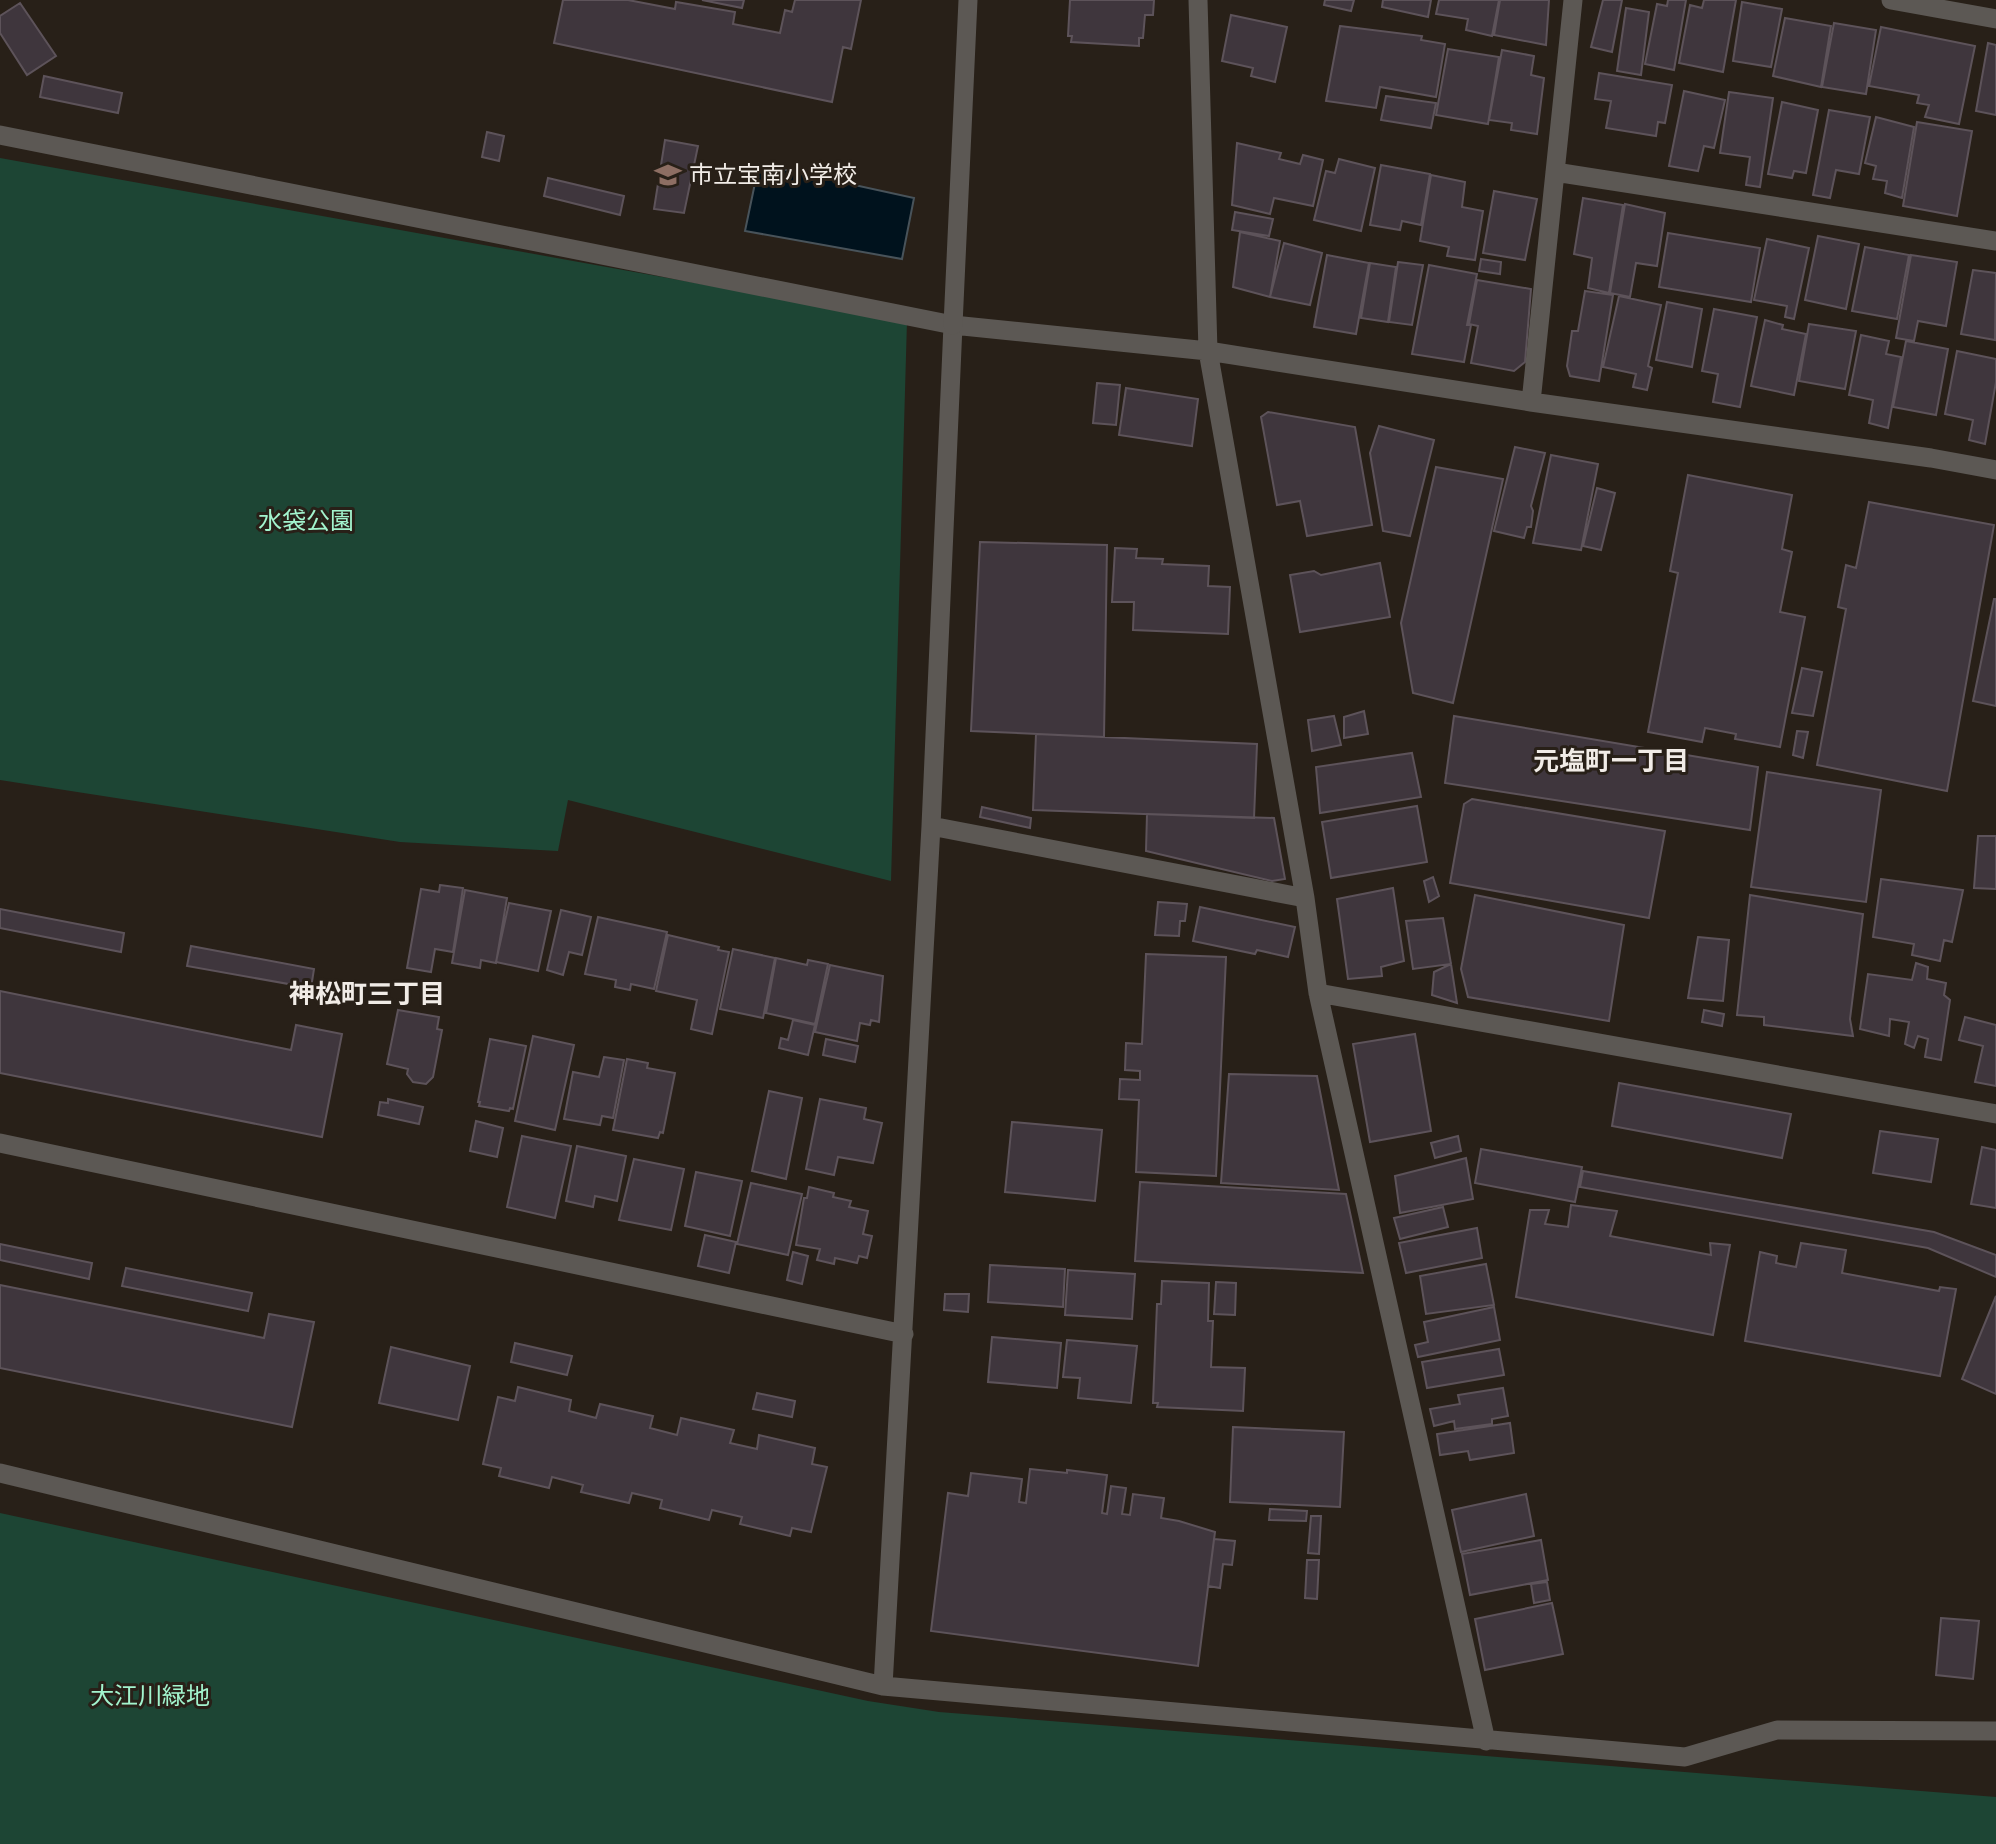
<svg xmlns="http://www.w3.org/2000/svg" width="1996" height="1844" font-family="'IBM Plex Sans','Noto Sans JP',sans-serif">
	<rect width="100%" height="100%" fill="#282018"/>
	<path fill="#1d4534" d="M0,158L907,321L891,881L568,800L558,851L400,842L0,780Z
		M0,1513L868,1701L939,1712L1996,1797V1844H0Z"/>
	<path fill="#00121d" stroke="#48535a" stroke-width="2" d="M759,164L914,198L902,259L745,231Z"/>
	<path fill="#3f363d" stroke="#5d535a" stroke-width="2" d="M563,0H628L675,9L676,2L735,12L733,24L780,33L785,10L792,12L795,0H861L851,49L843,47L832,102L554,43Z
		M702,0H744L742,8Z
		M1070,0H1154L1153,15H1145L1143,38H1139V46L1071,42L1072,36H1068Z
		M1325,0H1354L1351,11L1324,5Z
		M1383,0H1431L1428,17L1382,7Z
		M1439,0H1499L1492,36L1466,30L1468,19L1436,14Z
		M1500,0H1549L1546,45L1494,35Z
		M1603,0H1622L1612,52L1591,47Z
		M1668,0H1686L1674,70L1645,64L1657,4L1667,6Z
		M1704,0H1736L1723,72L1679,63L1690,5L1702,8Z
		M1742,2L1782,9L1771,67L1733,61Z
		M20,3L56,56L27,75L0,33V16Z
		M1626,8L1649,12L1641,75L1617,71Z
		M1231,15L1287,27L1275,82L1251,76L1253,68L1222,61Z
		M1785,18L1831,26L1821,87L1773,76Z
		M1834,23L1876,30L1866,94L1822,87Z
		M1340,26L1422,36L1421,40L1445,44L1436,97L1380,87L1376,108L1326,101Z
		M1881,27L1975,46L1959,124L1925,117L1929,105L1917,103L1919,95L1869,86Z
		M1988,43L1996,45V115L1976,111Z
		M1448,49L1499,57L1488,124L1436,115Z
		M1502,50L1534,56L1531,75L1544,78L1537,134L1511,130L1512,123L1489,120Z
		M1599,73L1672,85L1665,123L1658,122L1656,136L1606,128L1611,101L1595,99Z
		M44,76L122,93L118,113L40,97Z
		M1684,91L1725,100L1714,148L1704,146L1698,171L1669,166Z
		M1729,92L1773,98L1760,187L1746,185L1750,157L1720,153Z
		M1386,96L1436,103L1431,128L1381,120Z
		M1782,102L1818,110L1806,173L1794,171L1792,178L1768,174Z
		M1829,110L1870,117L1859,174L1836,170L1830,198L1813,195Z
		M1876,117L1914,127L1902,198L1885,193L1887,181L1873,179L1876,166L1865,163Z
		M1917,122L1972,131L1957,216L1903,206Z
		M487,132L504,136L499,161L482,157Z
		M665,140L698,146L684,213L654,209Z
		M1237,143L1281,153L1279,159L1300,164L1303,155L1323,160L1313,206L1274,198L1270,214L1232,205Z
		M1339,159L1375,168L1361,231L1314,220L1326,171L1335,173Z
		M1381,165L1430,174L1421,225L1402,221L1400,230L1370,225Z
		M1431,175L1465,182L1462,207L1483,211L1475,260L1447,256L1449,247L1420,241Z
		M548,178L624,196L620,215L544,196Z
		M1494,191L1537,199L1525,260L1483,253Z
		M1583,198L1623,205L1609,293L1588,288L1592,258L1574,254Z
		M1625,204L1665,213L1657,266L1636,263L1630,297L1610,293Z
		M1235,212L1273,219L1269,236L1232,230Z
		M1240,232L1280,241L1270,297L1233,287Z
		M1668,233L1760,248L1751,302L1659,287Z
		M1818,236L1859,244L1846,309L1805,300Z
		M1767,239L1809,248L1794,319L1785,317L1787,306L1754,300Z
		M1284,243L1322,253L1310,305L1270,297Z
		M1865,247L1909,255L1897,319L1852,311Z
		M1327,255L1369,263L1356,334L1314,327Z
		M1911,255L1957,262L1946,326L1918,321L1914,341L1896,338Z
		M1481,259L1501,262L1500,274L1479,271Z
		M1398,262L1423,265L1412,325L1389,322Z
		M1370,263L1396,267L1388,322L1361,318Z
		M1429,265L1477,274L1467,325H1471L1464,362L1412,354Z
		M1973,270L1996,273L1995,340L1961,334Z
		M1477,280L1531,289L1525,362L1514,371L1471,363L1478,326L1469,324Z
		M1585,291L1613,295L1599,381L1570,376L1567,366L1572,331H1578Z
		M1619,296L1661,305L1648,366L1652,368L1647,390L1633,387L1636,374L1603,367Z
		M1667,302L1702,309L1692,367L1656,360Z
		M1714,309L1757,317L1740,407L1713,402L1718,374L1702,371Z
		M1765,320L1783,325L1782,329L1806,334L1794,395L1751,386Z
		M1809,324L1856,331L1845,389L1799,381Z
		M1861,335L1889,341L1886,354L1901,357L1888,428L1869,423L1873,400L1849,395Z
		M1906,341L1948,349L1936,415L1893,407Z
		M1957,351L1996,359V382L1985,444L1969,440L1973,420L1945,414Z
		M1097,383L1120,385L1116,425L1093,423Z
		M1126,388L1198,399L1192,446L1119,435Z
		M1268,412L1355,427L1372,525L1307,536L1300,501L1277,505L1261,417Z
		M1379,426L1434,440L1410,536L1383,531L1370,453Z
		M1515,447L1545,453L1531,506L1533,511L1531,527H1527L1524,538L1494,531Z
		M1551,455L1598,464L1581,550L1533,543Z
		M1436,467L1503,479L1453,703L1413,693L1401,623Z
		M1688,475L1792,495L1782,549L1792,552L1780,612L1805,617L1780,747L1735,739L1736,734L1705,728L1702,742L1648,732L1678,573L1670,571Z
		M1597,488L1615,493L1601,550L1583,546Z
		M1869,502L1994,525L1947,791L1817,765L1846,609L1838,607L1846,565L1856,568Z
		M980,542L1107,545L1104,737L971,731Z
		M1115,548L1137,549L1136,558L1163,559L1162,564L1209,566L1208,586L1230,587L1228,634L1133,630L1134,602H1112Z
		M1380,563L1390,617L1300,632L1290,575L1314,571L1321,575Z
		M1994,599H1996V706L1973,701Z
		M1802,668L1822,672L1813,716L1792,713Z
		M1364,711L1368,734L1344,738V717Z
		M1334,716L1341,745L1312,751L1308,720Z
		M1454,716L1758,767L1750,830L1445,783Z
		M1797,731L1808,732L1803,758L1793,755Z
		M1036,734L1257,744L1254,818L1033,810Z
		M1412,753L1421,797L1320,813L1316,767Z
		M1767,772L1881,790L1866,902L1751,887Z
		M1472,799L1665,831L1649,918L1450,883L1464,804Z
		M1417,806L1427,862L1331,878L1322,822Z
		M982,807L1031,818L1030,828L980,817Z
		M1147,814L1274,818L1285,879L1272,881L1146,851Z
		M1978,836H1996V889L1974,888Z
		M1433,877L1439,896L1429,902L1424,881Z
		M1881,879L1963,890L1952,942L1944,940L1940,961L1912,955L1914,944L1873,937Z
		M440,885L463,888L453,952L435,949L431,972L407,968L421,889L439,892Z
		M1393,888L1404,961L1381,967L1382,976L1348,979L1337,899Z
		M465,890L507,898L496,963L481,960L480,968L452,963Z
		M1475,895L1624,925L1609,1021L1468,997L1461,969Z
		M1750,895L1863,914L1850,1019L1853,1036L1764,1025V1017L1737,1015Z
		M1158,902L1187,904L1185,921H1180L1179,936L1155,935Z
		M509,903L551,911L538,971L496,962Z
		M1200,907L1295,927L1288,957L1257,950L1255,954L1193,941Z
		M0,909L124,933L121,952L0,928Z
		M561,910L591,917L582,955L569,952L563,975L547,970Z
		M598,917L667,932L654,989L631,984L630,990L615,987L616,980L585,974Z
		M1443,918L1451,964L1413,969L1406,921Z
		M668,935L719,947L718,950L729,952L712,1034L691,1029L697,1000L656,991Z
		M1698,937L1729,940L1723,1001L1688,998Z
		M191,946L314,969L311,988L187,966Z
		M733,949L775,958L763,1018L720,1009Z
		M1146,954L1226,957L1216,1176L1136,1172L1139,1100L1119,1099L1120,1079L1140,1080V1071L1125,1070L1126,1043L1142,1044Z
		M776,958L807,965L808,960L828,964L815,1024L766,1013Z
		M1916,963L1928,967L1927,979L1946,983L1944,995L1950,1000L1941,1060L1925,1057L1928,1039L1918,1036L1914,1048L1905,1044L1909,1022L1890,1019L1889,1036L1860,1029L1868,974L1912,980Z
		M1451,964L1457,1003L1432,995L1434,972Z
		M830,965L883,976L879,1022L871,1020L870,1025L860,1023L857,1041L815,1032Z
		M0,991L291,1050L296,1025L342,1034L322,1137L0,1073Z
		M398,1010L439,1017L437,1029L442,1030L433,1077L426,1084L413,1082L407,1074L408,1069L387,1064Z
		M1704,1010L1724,1014L1722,1026L1702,1022Z
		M1965,1017L1996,1025V1086L1975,1082L1983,1046L1959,1040Z
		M793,1020L815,1025L808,1055L779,1048L781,1038L788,1040Z
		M1415,1034L1431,1131L1370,1142L1353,1044Z
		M533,1036L574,1045L555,1130L515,1121Z
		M490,1039L526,1046L513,1109L510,1108L509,1111L479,1106L480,1102H478Z
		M826,1039L858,1046L855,1062L823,1055Z
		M604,1057L624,1060L613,1118L602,1116L600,1125L564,1119L573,1072L599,1077Z
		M627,1059L648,1063L647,1068L675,1073L663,1133L660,1132L658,1138L613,1130Z
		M1229,1074L1317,1076L1339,1190L1221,1183Z
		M1619,1083L1791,1114L1782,1158L1612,1126Z
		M769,1091L802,1098L786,1179L752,1171Z
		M388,1099L423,1107L419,1124L378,1115L380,1102L388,1103Z
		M820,1099L866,1108L864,1119L882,1123L873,1163L838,1157L834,1175L806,1169Z
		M476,1121L503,1128L497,1157L470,1151Z
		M1012,1122L1102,1130L1095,1201L1005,1192Z
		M1880,1131L1938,1139L1931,1182L1873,1173Z
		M522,1136L571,1146L555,1218L507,1207Z
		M1458,1136L1461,1151L1435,1158L1431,1143Z
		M577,1146L626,1156L617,1201L595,1196L593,1207L566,1201Z
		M1982,1147L1996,1150V1208L1971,1204Z
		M1481,1149L1582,1167L1575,1202L1475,1183Z
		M1466,1158L1473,1199L1400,1213L1395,1176Z
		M634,1159L684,1169L671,1230L619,1220Z
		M1583,1171L1934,1232L1996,1255V1277L1928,1248L1580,1187Z
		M696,1172L742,1181L730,1236L685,1226Z
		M1140,1182L1346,1194L1363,1273L1135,1261Z
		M751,1183L802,1194L788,1255L737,1244Z
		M809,1187L834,1193L833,1197L851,1201L849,1207L868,1211L863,1234L872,1236L867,1258L859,1256L857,1263L835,1258L834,1264L817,1260L820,1249L796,1245L804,1198H807Z
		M1571,1205L1617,1211L1610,1236L1711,1255L1710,1243L1730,1245L1713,1335L1516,1297L1530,1210H1549L1545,1224L1568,1227Z
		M1443,1207L1448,1227L1400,1239L1394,1218Z
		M1477,1228L1482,1258L1406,1273L1399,1243Z
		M705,1235L736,1242L729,1273L698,1266Z
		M1801,1243L1846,1250L1842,1273L1939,1291L1940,1287L1956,1289L1940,1376L1745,1341L1760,1252L1777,1256L1776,1263L1796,1267Z
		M0,1244L92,1263L89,1279L0,1260Z
		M793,1252L808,1256L802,1284L787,1280Z
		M1486,1264L1494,1305L1426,1314L1420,1276Z
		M990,1265L1065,1269L1063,1307L988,1302Z
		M126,1268L252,1293L248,1311L122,1286Z
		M1068,1270L1135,1274L1132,1319L1065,1315Z
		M1162,1281L1209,1283L1208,1321H1213L1211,1367L1245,1368L1243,1411L1157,1407L1158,1403H1153L1157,1304H1161Z
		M1216,1282L1236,1283L1235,1315L1214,1314Z
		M0,1285L264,1338L269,1314L314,1322L292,1427L0,1368Z
		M945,1294H969L968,1312L944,1310Z
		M1996,1296V1394L1962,1379Z
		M1494,1307L1500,1340L1418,1357L1415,1345L1428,1342L1424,1322Z
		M992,1337L1061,1343L1057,1388L988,1382Z
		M1067,1340L1137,1346L1131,1403L1078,1398L1080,1378L1063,1377Z
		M515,1343L572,1356L567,1375L511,1362Z
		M391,1347L470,1366L458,1420L379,1403Z
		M1499,1349L1504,1375L1427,1388L1422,1362Z
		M518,1387L571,1400L569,1411L596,1418L600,1404L653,1416L650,1428L677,1435L681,1418L734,1430L730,1443L757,1449L759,1435L815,1448L812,1464L827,1467L811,1532L792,1528L790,1536L740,1524L742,1517L712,1510L709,1520L660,1508L662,1500L632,1493L629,1503L581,1492L583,1485L552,1477L549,1488L499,1476L501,1468L483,1464L498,1397L515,1401Z
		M1503,1388L1508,1416L1492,1419V1424L1455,1429L1454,1421L1434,1426L1430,1409L1460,1404L1458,1395Z
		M757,1393L795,1401L792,1417L753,1409Z
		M1510,1423L1514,1453L1470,1460L1468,1451L1440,1455L1437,1434Z
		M1233,1427L1344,1432L1340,1507L1230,1502Z
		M1030,1469L1067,1473V1470L1107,1475L1102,1513L1107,1514L1111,1486L1126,1488L1122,1514L1130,1515L1133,1494L1164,1498L1161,1518L1179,1521L1215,1532L1198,1666L931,1631L948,1493L968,1496L971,1473L1022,1479L1019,1502L1026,1503Z
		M1526,1494L1534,1536L1461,1552L1452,1510Z
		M1270,1509L1307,1511L1306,1521L1269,1520Z
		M1311,1516H1321L1319,1554L1308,1553Z
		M1214,1539L1235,1541L1232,1565L1223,1564L1220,1588L1208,1586Z
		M1541,1540L1548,1580L1470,1595L1462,1554Z
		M1307,1560H1319L1317,1599L1305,1598Z
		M1547,1582L1550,1600L1534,1603L1531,1584Z
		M1552,1603L1563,1654L1485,1670L1475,1619Z
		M1941,1618L1979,1621L1973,1679L1936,1675Z"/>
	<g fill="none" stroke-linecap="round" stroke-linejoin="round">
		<path stroke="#5c5854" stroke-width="19" d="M1198,0L1208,351L1305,898L1318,993L1486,1741
			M1891,0L1996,19
			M0,135L953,325L1208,351L1531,402L1931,458L1996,470
			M1555,172L1996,241
			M1531,402L1573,0
			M931,826L1305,898
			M1318,993L1996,1114
			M0,1143L904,1334
			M0,1473L883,1686L1685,1757L1777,1730L1996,1731
			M883,1686L931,826L953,325"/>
		<path stroke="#5c5854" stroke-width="19" d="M953,325L968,0"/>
	</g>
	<defs>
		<symbol id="school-bare" viewBox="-9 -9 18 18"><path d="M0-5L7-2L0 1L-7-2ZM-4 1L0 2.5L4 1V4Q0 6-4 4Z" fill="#8d6e63" stroke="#282018" stroke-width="2.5" paint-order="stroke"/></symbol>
	</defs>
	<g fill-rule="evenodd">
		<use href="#school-bare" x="649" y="156" width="38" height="38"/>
	</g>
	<g text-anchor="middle" stroke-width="6" stroke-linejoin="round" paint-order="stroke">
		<g font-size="24" fill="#f1ece7" stroke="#282018" text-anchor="start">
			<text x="689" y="183">市立宝南小学校</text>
		</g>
		<g font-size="24" fill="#a3f4ce" stroke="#282018">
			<text x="306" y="529">水袋公園</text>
			<text x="150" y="1704">大江川緑地</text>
		</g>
		<g font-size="26" font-weight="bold" fill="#f1ece7" stroke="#282018">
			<text x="1611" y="770">元塩町一丁目</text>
			<text x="367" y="1003">神松町三丁目</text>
		</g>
	</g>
</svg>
